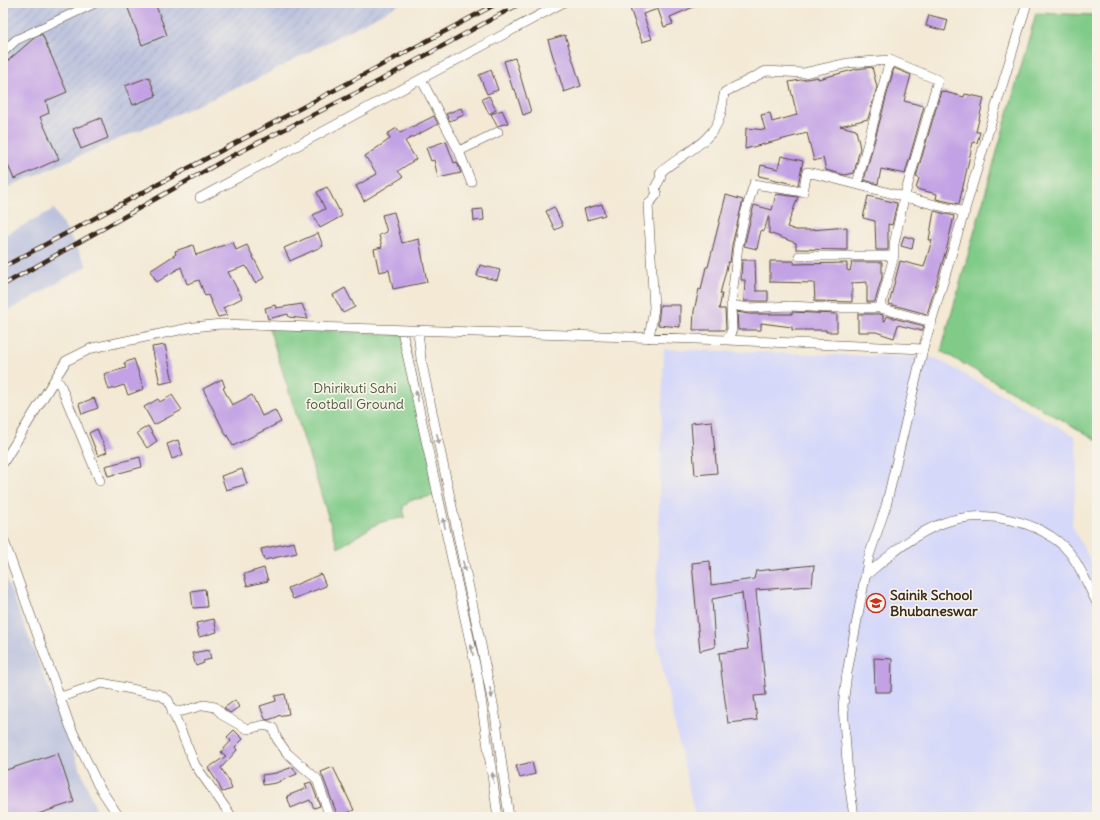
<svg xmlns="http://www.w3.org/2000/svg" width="1100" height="820" viewBox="0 0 1100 820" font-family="Delius,sans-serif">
<defs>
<pattern id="industrial-furrows" width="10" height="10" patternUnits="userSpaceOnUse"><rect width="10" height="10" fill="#bdc3de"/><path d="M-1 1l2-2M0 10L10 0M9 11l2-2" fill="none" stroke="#a3a8be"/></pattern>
</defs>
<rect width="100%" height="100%" fill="#f7f3e8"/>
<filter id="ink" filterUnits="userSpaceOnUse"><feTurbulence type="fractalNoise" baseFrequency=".025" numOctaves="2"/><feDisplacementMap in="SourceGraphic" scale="8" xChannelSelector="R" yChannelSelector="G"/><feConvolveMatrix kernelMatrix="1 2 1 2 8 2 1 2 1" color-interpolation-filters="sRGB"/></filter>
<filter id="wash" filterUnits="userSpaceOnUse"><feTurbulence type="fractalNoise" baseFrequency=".012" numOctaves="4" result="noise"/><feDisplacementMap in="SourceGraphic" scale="16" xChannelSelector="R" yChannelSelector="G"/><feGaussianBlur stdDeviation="0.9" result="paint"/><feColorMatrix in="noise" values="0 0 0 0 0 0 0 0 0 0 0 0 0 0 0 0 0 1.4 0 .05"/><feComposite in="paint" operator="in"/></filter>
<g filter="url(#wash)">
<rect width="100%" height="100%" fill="#f3e9d5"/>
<path fill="#d5d8f9" d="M664 349 935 358 1075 436 1078 467 1072 525 1097 574V817H695L655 633Z"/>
<path fill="url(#industrial-furrows)" d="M3 3H402L253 81 3 189Z"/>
<path fill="#bdc3de" d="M54 209 87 266 3 314V236Z
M3 571 97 812 101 817H3Z"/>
<path fill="#80cb88" stroke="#5e7a53" d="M1036 13 1097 15V440L941 351Z
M269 328 407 335 439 495 411 500 403 507 405 517 378 523 338 548Z"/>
<g id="blocks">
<path fill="#c2a1e5" d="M126 3H155L167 35 142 45Z
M628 3H703L670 17 673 24 664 27 658 9 643 14 652 39 642 42Z
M929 15 948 20 945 31 926 26Z
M42 34 67 92 46 101 49 113 40 117 59 159 14 179 3 154V65L34 38Z
M565 35 581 86 564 92 548 40Z
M515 58 531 112 523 115 515 89 513 90 504 61Z
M872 67 877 87 868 119 840 126 856 130 860 148 854 173 845 175 826 170 823 158 814 161 807 133 745 149 746 128 765 130 761 115 770 113 772 122 797 115 789 82 818 77V79L857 69Z
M894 68 911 75 904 101 924 106 905 174 881 169 878 184 864 180Z
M491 70 498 90 487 94 479 75Z
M149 77 156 96 133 105 125 86Z
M941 91 964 97 965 94 984 98 976 132H980L977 143 973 142 959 204 936 199 937 194 916 189 919 178 916 177Z
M489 96 496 110 489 114 482 99Z
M461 108 464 115 450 121 446 114Z
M502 110 508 123 497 126 491 114Z
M434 116 438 124 405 141 416 159 398 171 403 177 364 201 356 186 377 174 365 156 390 139 387 134 397 128 400 133Z
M101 118 108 138 81 149 73 129Z
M446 141 454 163 457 162 461 173 438 178 434 160 431 161 426 148Z
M781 156 803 161 798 185 759 176 761 165 778 169Z
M327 187 342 216 320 228 313 215 325 209 317 192Z
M776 194 798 197 787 227 796 230H811L847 227V250L796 249V243L769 233V215L764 231 761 230 757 249 744 246 754 205 772 210Z
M726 195 743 200 732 245 730 262H728L720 294H722L719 309H725L726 329 725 330H693L694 311 699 289 701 290 706 267H708Z
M868 196 897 203 892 225 888 224V250H876L875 221 863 218Z
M602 204 605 215 587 220 584 209Z
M554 207 563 226 555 230 546 211Z
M483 209 484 220 474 221 473 210Z
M934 211 954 216 947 247 927 314 889 304 900 261 924 267 932 240H929Z
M394 212 402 243 419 239 427 282 393 289 389 270 379 272 374 249 382 247 379 235 387 232 382 215Z
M318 233 323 246 290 261 284 248Z
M904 236 914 239 912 249 901 246Z
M233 242 236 250 247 245 264 278 255 283 246 266 228 272 242 298 223 308 227 315 218 317 208 295 205 296 199 280 187 284 181 267 157 282 150 271 176 254 175 251 193 245 196 255Z
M742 260H755L756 291H768V301H744L745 280H741Z
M770 261H794V264L847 263V270L850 271 852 262H882V277L875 302H867V282L852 283V302L815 301 814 283 770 282Z
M480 265 500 270 497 280 477 276Z
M345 288 355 307 343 313 333 295Z
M302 304 308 319 289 317 288 314 268 319 265 308 275 305 276 308Z
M660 305H680V327L658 325Z
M737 312 749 314H792V312L837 314V332H826V330H792V327L761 323V330H738Z
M858 314H879L883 315V320L885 321 886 316 924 326 922 331 898 325 894 338 876 332H858Z
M165 345 173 381 160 384 152 347Z
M134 359 144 389 128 395 124 385 109 390 104 374 126 368 124 363Z
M222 379 225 387 223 388 232 405 252 395 262 416 275 410 281 422 233 446 227 435H226L203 389Z
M172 395 182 410 154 425 144 407 158 399 160 402Z
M94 398 98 408 82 414 79 404Z
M712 421 717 473 695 475 691 423Z
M148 426 157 441 147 448 137 433Z
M97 429 107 452 98 456 89 433Z
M178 440 183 455 172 459 167 444Z
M140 457 142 467 108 476 105 466Z
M242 469 247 484 226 490 221 476Z
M294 542 297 553 264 560 261 549Z
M710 561 711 585 754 579 756 571 814 565 812 586 756 590 766 695 754 696 757 720 728 723 722 678 719 653 748 649 742 593 712 599 715 647 700 651 692 563Z
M264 568 268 581 247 586 244 574Z
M321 574 326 586 293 599 288 588Z
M205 589 207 607 193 608 191 591Z
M214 619 217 632 199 637 196 623Z
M209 650 211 659 203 661 204 663 196 666 192 653Z
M874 658 892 659 891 692H875Z
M285 694 289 714 277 716V717L268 720 265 719 260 706 276 701 275 696Z
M235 700 239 707 230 713 224 708Z
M234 730 243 739 235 747 237 750 221 768 228 779 232 789 222 792 218 783 208 768 226 756 221 752 231 741 227 737Z
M58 753 74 802 29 817H3V771Z
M532 762 535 774 520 778 516 766Z
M293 767 297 774 276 783 263 785 262 775 276 773Z
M333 767 354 810 338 817 321 772Z
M311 782 320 806 314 808 310 800 291 808 287 796 307 788 305 784Z"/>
</g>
</g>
<g filter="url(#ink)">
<use href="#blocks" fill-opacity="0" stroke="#574739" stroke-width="1"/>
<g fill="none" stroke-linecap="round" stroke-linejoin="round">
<defs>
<path id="minor" d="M3 52 16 40 95 3
M421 79 459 151 471 182
M459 151 498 132
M200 198 562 3
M799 256H894V244L904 198 938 80 890 60 857 184
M731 305 749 308 790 306 829 308H880L932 322
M880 308 894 256
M402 331 478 678 498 817
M418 331 421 359 481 645 495 714 509 817
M649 338 654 308 648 205 657 194 655 188 661 177 660 173C679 155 713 143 720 116 723 108 722 100 725 92L766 71 804 73 848 63 890 60
M727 340 732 330 731 305 738 246 745 214 754 184 803 192 807 172C860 184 912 200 965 212
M55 379 60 384 100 481
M3 463 66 361 92 348 194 327 221 324 727 340 923 349
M3 538 70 726 98 785 119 817
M865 576C889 556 913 534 943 523 983 508 1041 520 1069 552 1081 567 1088 586 1097 603
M61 697 102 683 160 695 168 700 195 765 232 817
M172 712 183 711 204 705 215 707 224 716 247 729 265 725 273 728 277 739 287 753 317 779 330 817
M854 817 848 775 843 706 847 673 869 556 886 506 923 349 1027 3"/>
</defs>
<use href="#minor" stroke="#574739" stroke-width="10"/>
<use href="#minor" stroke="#fff" stroke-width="9"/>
<defs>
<path id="rail" d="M3 267 498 3
M3 285 228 158 368 87 521 3"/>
</defs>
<use href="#rail" stroke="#3b2a1e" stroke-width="4.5"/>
<use href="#rail" stroke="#f7f3e8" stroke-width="3" stroke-dasharray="9" stroke-linecap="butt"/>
</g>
<defs><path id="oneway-solid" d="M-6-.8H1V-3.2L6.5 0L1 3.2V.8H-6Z"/></defs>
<g fill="#a79f9a">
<use href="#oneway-solid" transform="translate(417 396) rotate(-102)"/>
<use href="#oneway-solid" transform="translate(438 439) rotate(78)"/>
<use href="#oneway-solid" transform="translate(444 523) rotate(-102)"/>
<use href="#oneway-solid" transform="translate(464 566) rotate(78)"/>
<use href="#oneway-solid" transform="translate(472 650) rotate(-102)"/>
<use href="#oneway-solid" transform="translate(491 693) rotate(79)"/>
<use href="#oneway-solid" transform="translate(493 778) rotate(-98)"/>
</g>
</g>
<defs>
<symbol id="school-ring" viewBox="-11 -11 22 22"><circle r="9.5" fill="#f7f3e8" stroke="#c8321e" stroke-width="1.5"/><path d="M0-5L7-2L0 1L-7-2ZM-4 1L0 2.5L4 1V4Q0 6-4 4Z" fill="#c8321e"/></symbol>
</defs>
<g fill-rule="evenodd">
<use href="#school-ring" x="865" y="592" width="22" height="22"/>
</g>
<g text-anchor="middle" stroke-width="3.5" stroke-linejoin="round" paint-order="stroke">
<g font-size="14" fill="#505a3e" stroke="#f7f3e8">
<text x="355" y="393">Dhirikuti Sahi<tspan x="355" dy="16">football Ground</tspan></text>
</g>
<g font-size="14" font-weight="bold" fill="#3b2a1e" stroke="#f7f3e8" text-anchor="start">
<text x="890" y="600">Sainik School<tspan x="890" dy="16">Bhubaneswar</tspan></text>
</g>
</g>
<rect width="1100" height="820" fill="none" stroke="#f7f3e8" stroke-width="16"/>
</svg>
